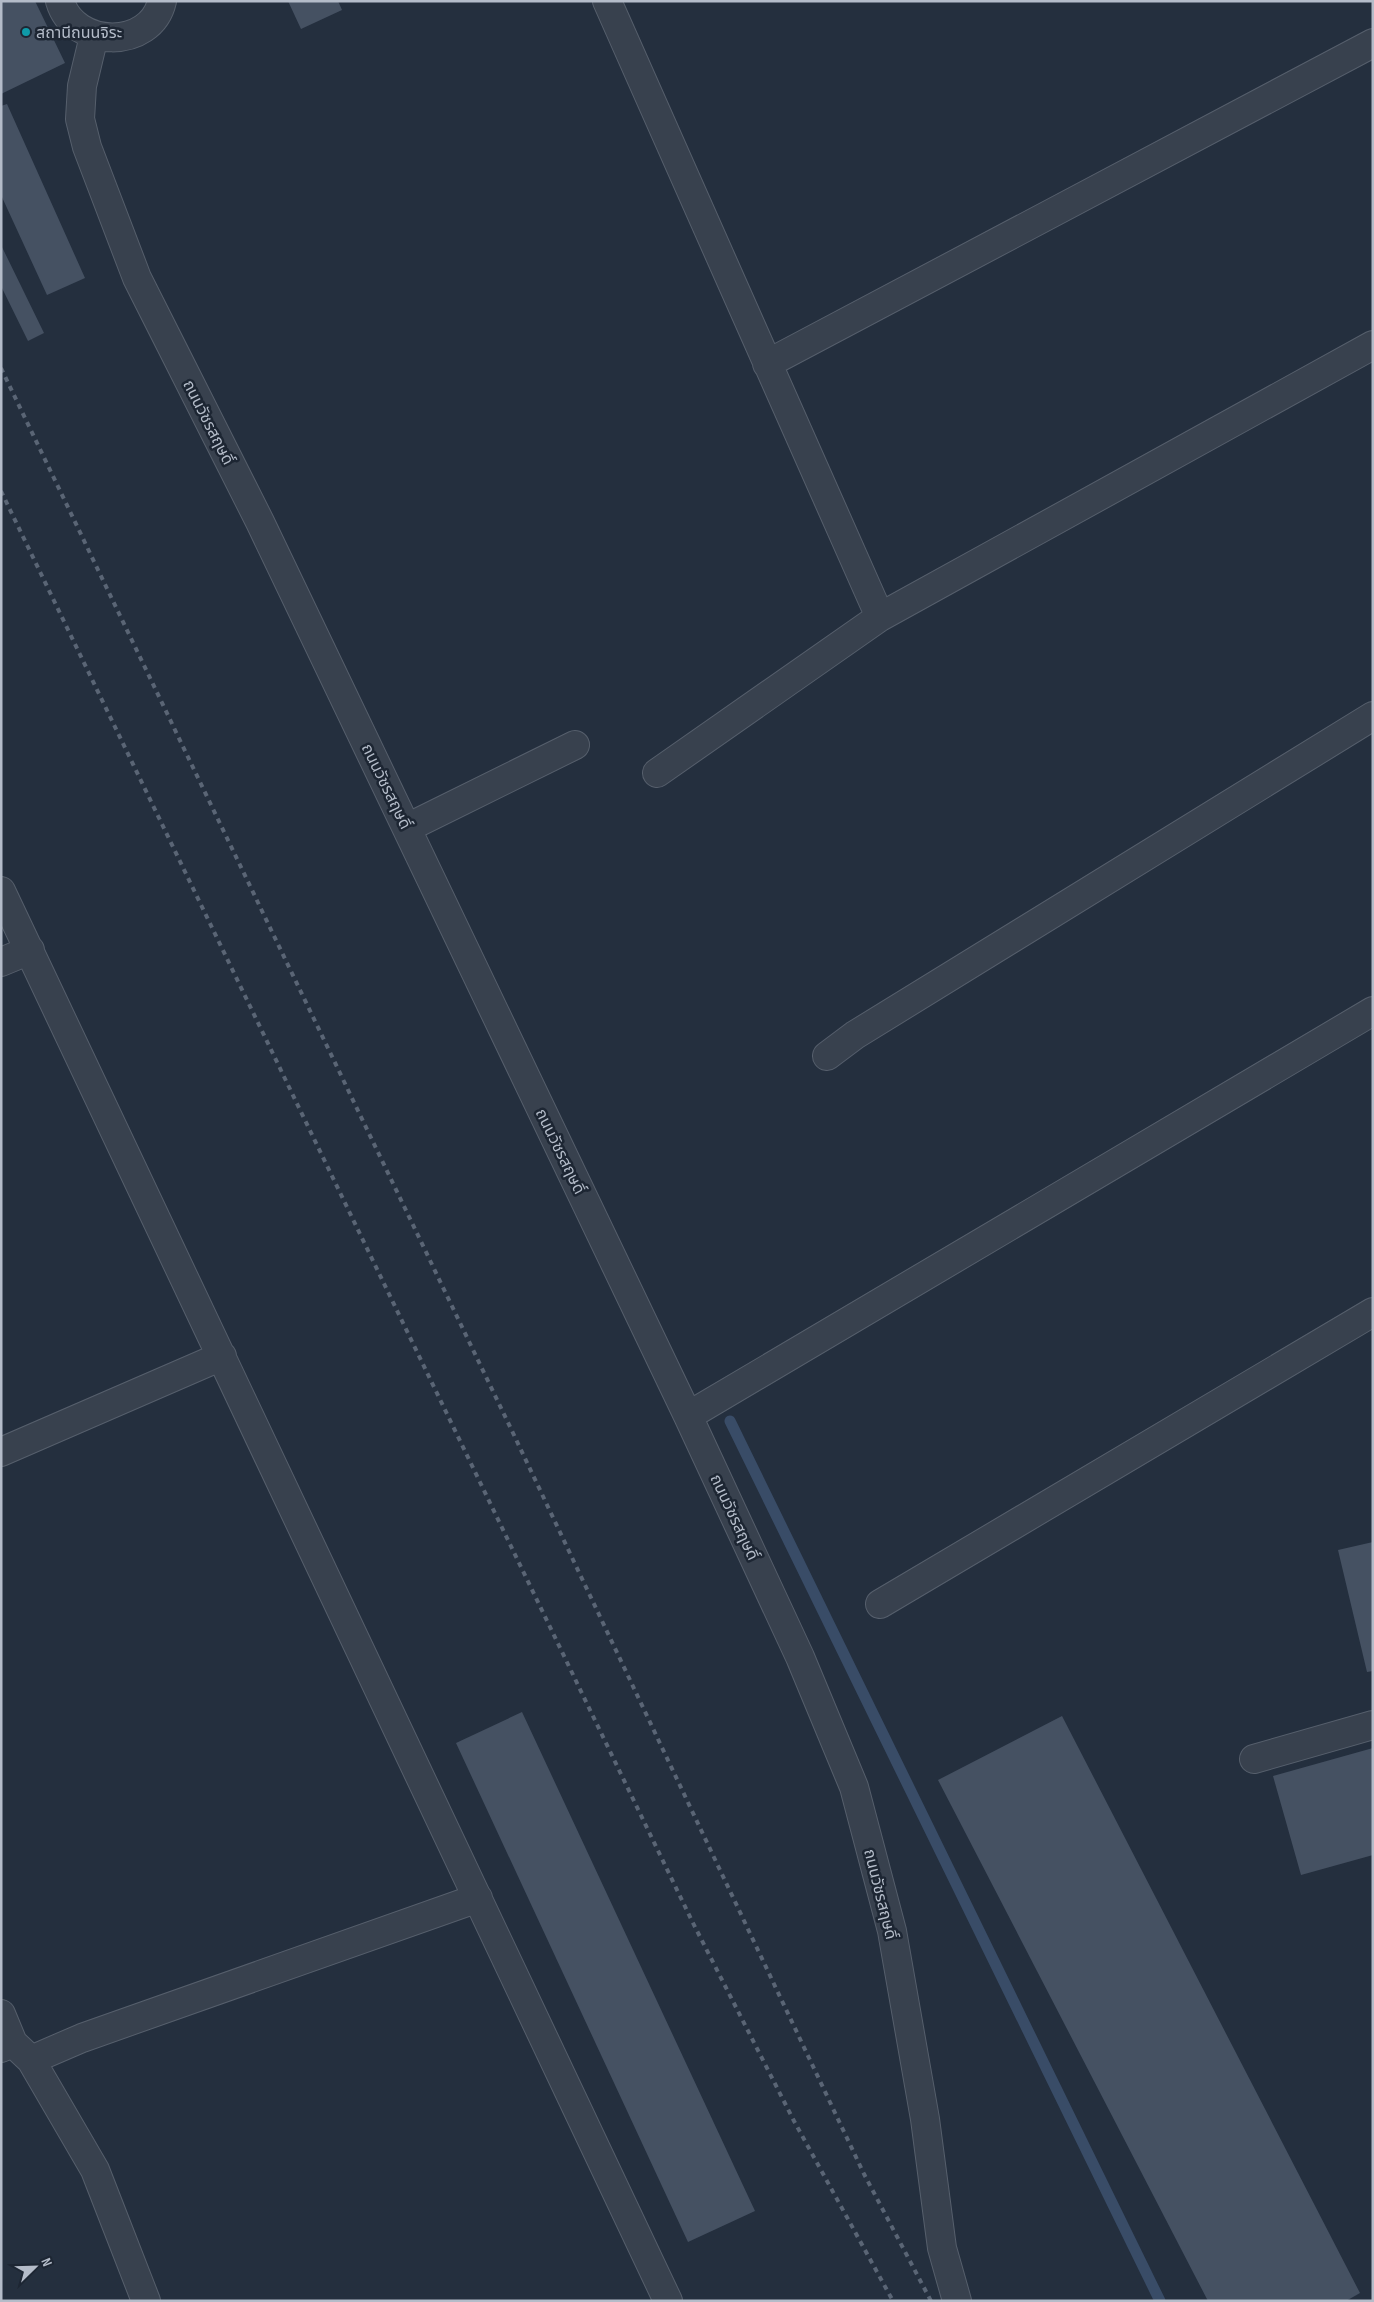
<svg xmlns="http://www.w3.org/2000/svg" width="1374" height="2302" viewBox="0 0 1374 2302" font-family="'Sofia Sans Condensed','Noto Sans Thai',sans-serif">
<rect width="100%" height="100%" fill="#242f3e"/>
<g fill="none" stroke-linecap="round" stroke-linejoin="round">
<path stroke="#394c67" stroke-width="11" d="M730 1421 1160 2301"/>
</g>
<path fill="#455162" d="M1 1H35L65 63 1 94Z
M288 1H338L342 10 301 29Z
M7 104 85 278 47 295 1 195V106Z
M1 245 44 333 28 341 1 286Z
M1373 1542V1671L1367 1672 1338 1550Z
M522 1712 755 2211 688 2242 456 1743Z
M1062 1716 1360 2293 1346 2301H1208L938 1780Z
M1373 1748V1855L1301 1875 1273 1776Z"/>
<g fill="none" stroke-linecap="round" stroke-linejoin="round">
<defs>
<path id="minor" d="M60 1C74 49 151 50 162 1
M607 1 880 617
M94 36 82 86 80 119 87 147 137 278 260 522 688 1416 800 1657 854 1787 892 1931 925 2119 942 2248 957 2301
M767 364 1373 43
M657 773 880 617 1373 345
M407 828 575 745
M1 891 668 2301
M1 962 30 950
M827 1056 855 1035 1373 716
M688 1416 1373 1011
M1 1452 222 1356
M880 1604 1373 1312
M1254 1759 1373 1725
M1 2014 13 2043
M1 2048 13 2043 31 2060 95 2170 146 2301
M31 2060 82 2038 478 1898"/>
</defs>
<use href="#minor" stroke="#565f6c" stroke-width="30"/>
<use href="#minor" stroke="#38414e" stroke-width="28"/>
<path stroke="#5a6575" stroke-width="4" stroke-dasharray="5 5" stroke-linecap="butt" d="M1 368 513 1433 864 2174 931 2301
M1 491 693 1923 794 2121 893 2301"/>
</g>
<circle fill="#0f9aa8" stroke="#1d2633" stroke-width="2" cx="26" cy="32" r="5"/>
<g text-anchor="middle" stroke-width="5" stroke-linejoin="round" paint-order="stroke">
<g font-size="16" fill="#b4bcc9" stroke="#1d2633" text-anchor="start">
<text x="36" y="38">สถานีถนนจิระ</text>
</g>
<g font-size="16" fill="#b4bcc9" stroke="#1d2633">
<text transform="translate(209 422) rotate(63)" y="6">ถนนวัชรสฤษดิ์</text>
<text transform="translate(387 786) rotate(64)" y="6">ถนนวัชรสฤษดิ์</text>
<text transform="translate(561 1151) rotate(64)" y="6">ถนนวัชรสฤษดิ์</text>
<text transform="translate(735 1517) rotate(65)" y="6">ถนนวัชรสฤษดิ์</text>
<text transform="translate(881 1894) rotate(76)" y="6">ถนนวัชรสฤษดิ์</text>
</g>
</g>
<rect width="1374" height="2302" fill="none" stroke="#b4bcc9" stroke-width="5"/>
<g transform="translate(35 2267) rotate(67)" stroke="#1d2633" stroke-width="4" paint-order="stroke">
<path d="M0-4L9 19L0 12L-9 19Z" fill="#b4bcc9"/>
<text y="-8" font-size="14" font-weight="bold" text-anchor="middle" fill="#b4bcc9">N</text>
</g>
</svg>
